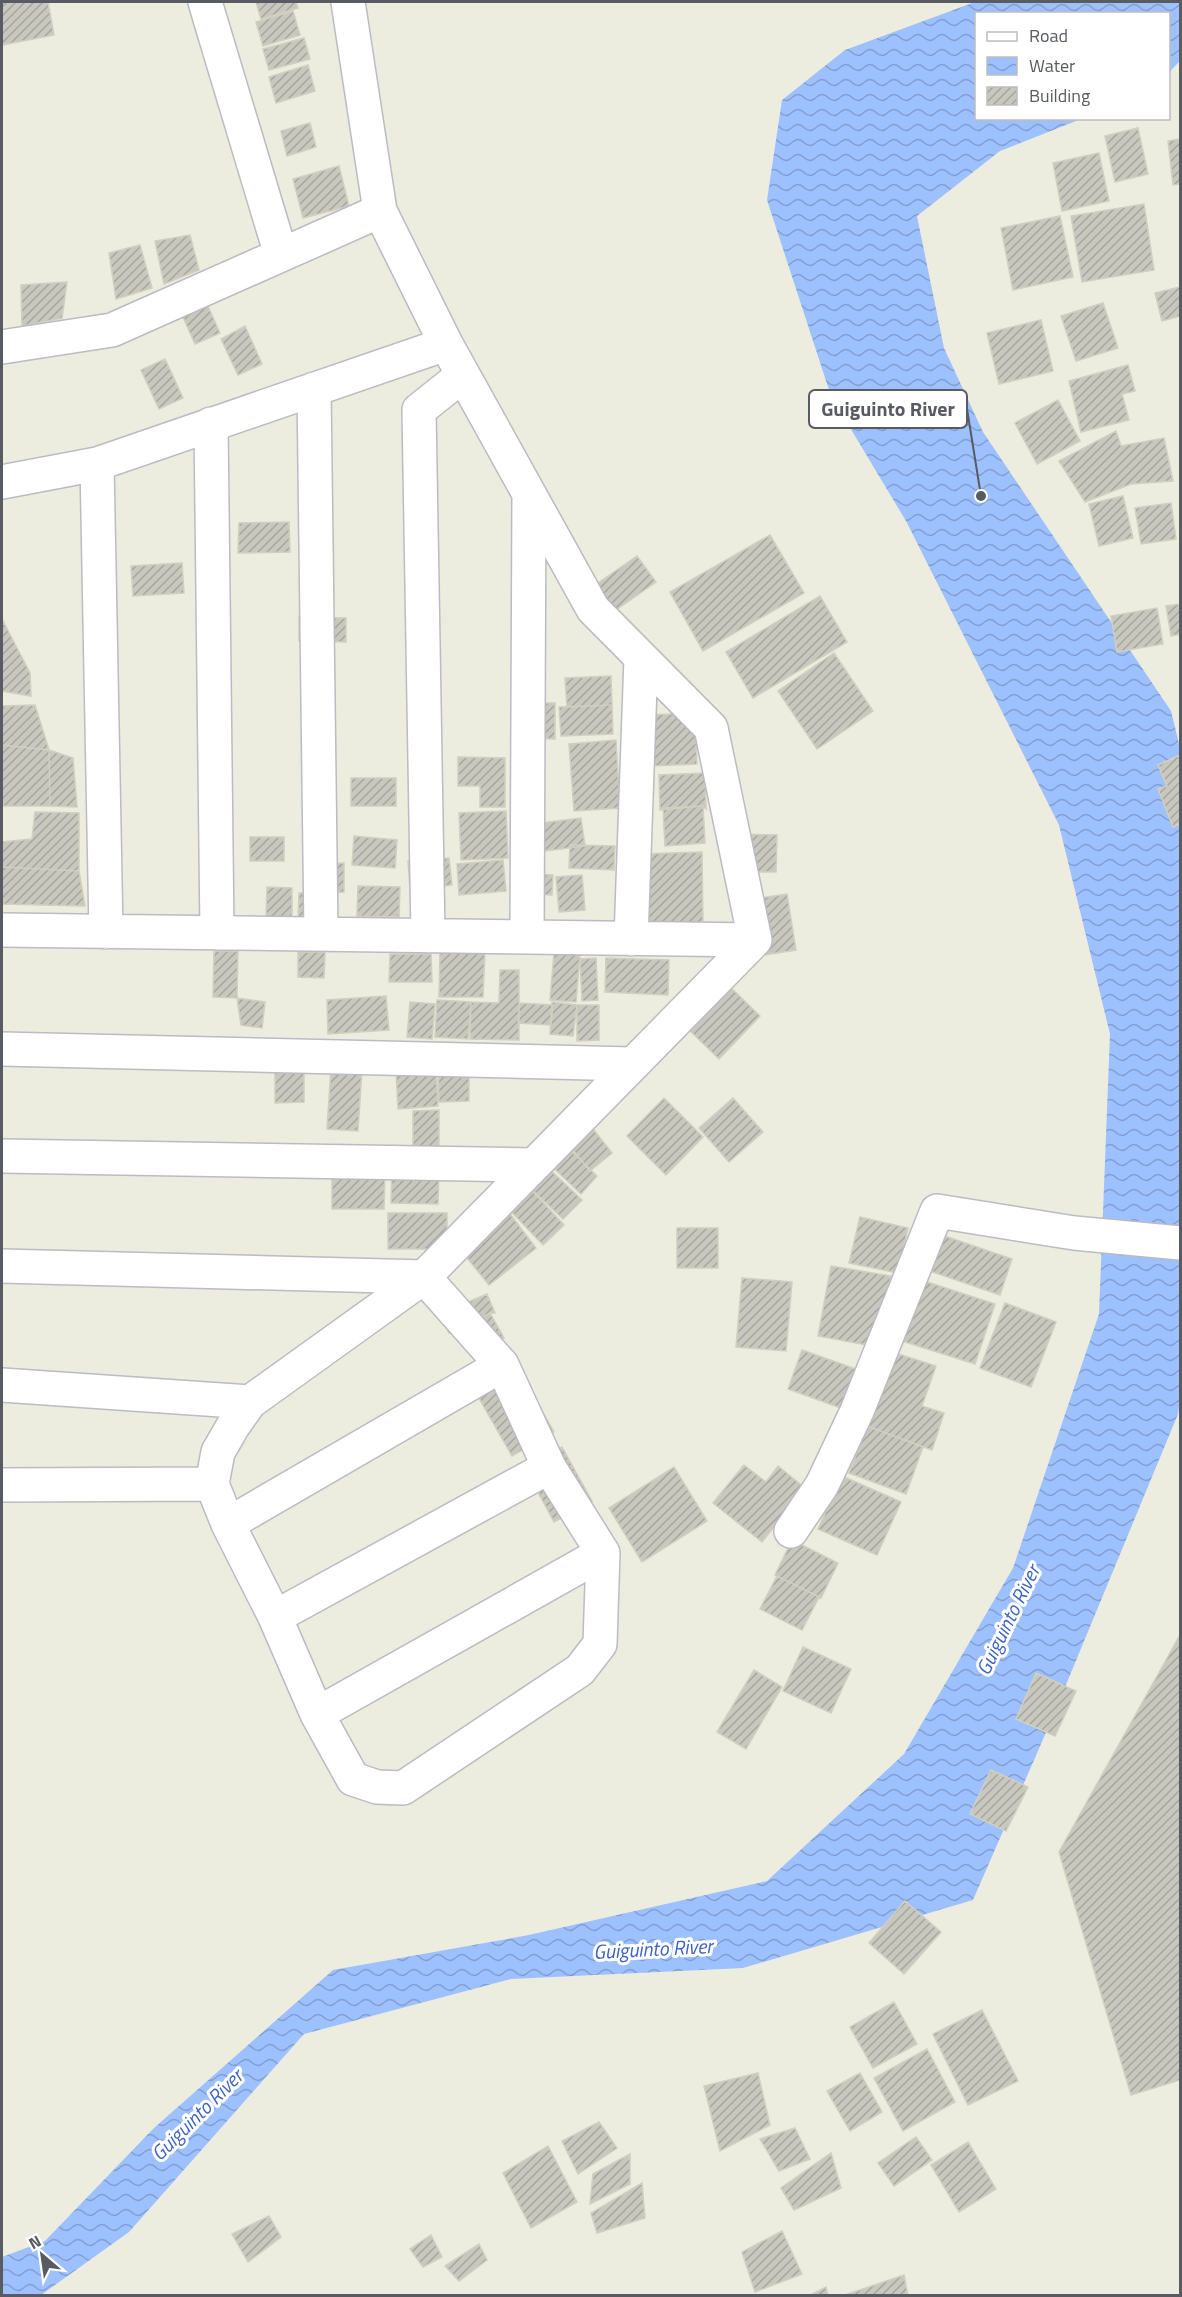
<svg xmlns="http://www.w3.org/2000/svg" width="1182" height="2297" viewBox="0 0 1182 2297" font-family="'Titillium Web',sans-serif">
<defs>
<pattern id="water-waves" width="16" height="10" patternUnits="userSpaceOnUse" patternTransform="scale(1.5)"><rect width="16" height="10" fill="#9dc0ff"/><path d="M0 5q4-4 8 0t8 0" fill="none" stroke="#839fd2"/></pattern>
<pattern id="building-hatch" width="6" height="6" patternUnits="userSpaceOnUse" patternTransform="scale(1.5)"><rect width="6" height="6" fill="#c9c8bf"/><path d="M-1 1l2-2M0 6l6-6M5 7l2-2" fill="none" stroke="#a6a59f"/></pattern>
</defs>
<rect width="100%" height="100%" fill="#ececdf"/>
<path fill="url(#water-waves)" d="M975 2H1180V61L1169 72 1168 14H976V118L1081 119 1000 151 917 216 944 348 983 432 1171 711 1180 748V1399L1178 1414 1051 1721 973 1900 743 1968 511 1979 304 2034 129 2232 41 2295 2 2296V2257L45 2241 154 2128 333 1970 529 1935 767 1881 904 1754 1013 1568 1099 1314 1110 1034 1059 825 906 521 831 396 767 200 782 100 845 50Z"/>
<path fill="url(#building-hatch)" stroke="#d1cfbe" stroke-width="1.5" d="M2 2H48L54 35 2 45Z
M256 2H296L298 8 261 19Z
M293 11 300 35 263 46 256 22Z
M304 38 310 59 269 70 263 49Z
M308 65 315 91 276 103 269 77Z
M310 123 316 147 287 156 281 131Z
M1138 128 1148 174 1115 182 1105 136Z
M1180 139V184L1173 185 1168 141Z
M1099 153 1109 201 1062 211 1053 163Z
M339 166 349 206 303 218 293 179Z
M1144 204 1154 270 1082 282 1071 216Z
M1060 216 1073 277 1013 290 1001 228Z
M190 235 199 270 164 284 155 241Z
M140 245 152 288 116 299 109 253Z
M67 282 62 318 22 326 21 285Z
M1180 287V316L1162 321 1155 293Z
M203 295 220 333 195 344 178 306Z
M1103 303 1118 348 1076 361 1061 316Z
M1041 320 1053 371 999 384 987 333Z
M245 326 262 364 238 375 221 339Z
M165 359 183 398 159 409 141 370Z
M1128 365 1135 391 1122 394 1129 420 1081 432 1069 381Z
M1058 400 1080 441 1037 464 1015 423Z
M1116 431 1121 446 1164 438 1173 481 1131 484 1085 502 1059 461Z
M1123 496 1133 538 1099 546 1089 504Z
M1171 503 1176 539 1141 544 1135 508Z
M289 522 290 552 238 553 239 523Z
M770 535 804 593 703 651 670 592Z
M637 556 656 582 610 614 591 588Z
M182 563 184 593 133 596 131 566Z
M820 596 847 642 753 698 726 652Z
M1180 604V634L1171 636 1166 606Z
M1157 608 1163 644 1117 652 1111 616Z
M299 617 346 618V642L299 641Z
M2 619 30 673 31 696 2 691Z
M834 653 873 711 817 749 778 691Z
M611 676 612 705 567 707 565 678Z
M518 703H555V739L517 738Z
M35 705 49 750 2 745V706Z
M612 705 613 734 561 736 559 707Z
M695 713 697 764 650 766 649 715Z
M616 740 620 808 574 811 569 744Z
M2 745 49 750 50 806H2Z
M49 750 73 758 77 807 50 806Z
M1180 755V824L1173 827 1158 789 1167 786 1158 765Z
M458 757 505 758V807H480V786H458Z
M705 773 706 809 703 806 660 810 659 775Z
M351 778H396V806H351Z
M703 806 705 843 665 846 663 808Z
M506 811 508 858 461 860 459 813Z
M35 812 79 813V871L2 867V842L32 839Z
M581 818 585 846 545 851 542 823Z
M727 834 777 835 776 872H726Z
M354 836 397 840 395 868 352 865Z
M250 837H284V861H250Z
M570 845 615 846 614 870 569 868Z
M702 852 703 925 639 927 638 854Z
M449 858 452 885 410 889 408 861Z
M503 860 506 891 459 895 457 864Z
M344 863V892L329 893 308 864Z
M2 867 79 871 85 906 2 904Z
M533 874 553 875 552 895 532 894Z
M582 875 585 910 559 912 556 877Z
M358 886 400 887 399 917 357 916Z
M267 887 292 888V919L266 918Z
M299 893H329V921L298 920Z
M787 894 796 950 744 958 734 902Z
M440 949 485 950 483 997H439Z
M214 951H238L237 998 213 997Z
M298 952H325L324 978 298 977Z
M554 953 580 955 576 1002 550 1000Z
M390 954H431L432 982H389Z
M596 958 598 1000 582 1001 580 959Z
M606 958 669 960 668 995 605 992Z
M500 970H519V1040L470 1039 471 1002 499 1003Z
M724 981 760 1016 719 1059 683 1024Z
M386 996 389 1030 328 1034 327 1000Z
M237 998 265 1002 262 1028 241 1025Z
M437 1000 471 1002 468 1039 435 1037Z
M410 1002 435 1004 432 1039 407 1037Z
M552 1002 577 1005 573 1036 550 1034Z
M519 1003 553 1005 551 1025 518 1023Z
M577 1005H599V1040L577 1041Z
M438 1067H469V1101L439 1102Z
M331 1068 362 1070 358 1131 327 1129Z
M436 1069 438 1106 398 1109 396 1072Z
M275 1073H304V1102L275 1103Z
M664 1098 703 1137 666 1175 627 1136Z
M733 1098 763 1132 729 1162 699 1128Z
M439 1110V1150L413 1151V1111Z
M586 1120 612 1153 590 1171 564 1139Z
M561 1141 597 1176 581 1194 544 1159Z
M543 1163 582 1200 563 1219 525 1183Z
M332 1169H385L384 1209H332Z
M392 1170 439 1171 438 1204 391 1203Z
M525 1183 564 1225 543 1245 503 1203Z
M507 1210 536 1248 489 1285 459 1248Z
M388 1213H447V1249H388Z
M860 1217 908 1228 898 1273 849 1263Z
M677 1228H718V1268H677Z
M939 1234 1012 1259 1000 1295 927 1270Z
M831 1266 891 1276 877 1347 818 1336Z
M742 1278 792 1282 786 1351 736 1347Z
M921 1280 995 1304 975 1364 902 1341Z
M487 1294 495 1313H490L449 1333 440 1314Z
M1005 1303 1056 1322 1031 1387 980 1368Z
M490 1313 504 1338 473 1355 459 1330Z
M802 1350 867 1373 852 1412 788 1389Z
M889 1351 936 1366 922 1406 944 1413 932 1450 867 1426Z
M510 1355 554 1432 512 1456 468 1379Z
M867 1426 923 1447 906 1494 849 1473Z
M562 1447 592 1501 554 1522 525 1468Z
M744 1465 766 1482 778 1466 805 1488 762 1542 713 1503Z
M674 1467 707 1521 642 1562 609 1508Z
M842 1476 901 1502 877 1555 818 1529Z
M792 1540 838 1563 821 1598 775 1575Z
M777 1576 819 1597 802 1630 760 1609Z
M1180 1635V2080L1131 2095 1059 1852Z
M803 1647 851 1669 831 1713 783 1691Z
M754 1670 782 1687 746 1749 717 1732Z
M1036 1673 1076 1691 1055 1736 1016 1719Z
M991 1770 1028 1787 1006 1831 970 1814Z
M905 1901 941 1932 904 1974 869 1943Z
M894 2002 917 2044 873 2068 850 2027Z
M982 2010 1018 2081 968 2105 933 2034Z
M927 2049 955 2102 903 2131 874 2078Z
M758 2073 770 2125 720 2151 704 2086Z
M860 2073 882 2112 850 2131 827 2091Z
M599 2122 617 2148 578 2174 562 2141Z
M795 2128 810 2159 779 2171 760 2139Z
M916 2137 932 2160 894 2186 878 2163Z
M968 2142 996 2189 959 2212 931 2165Z
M548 2146 577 2202 531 2228 503 2173Z
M831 2153 841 2188 794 2210 781 2188Z
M630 2154V2184L590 2204 593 2174Z
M642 2183 645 2218 597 2233 591 2213Z
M269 2216 281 2237 248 2262 232 2234Z
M782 2231 802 2274 755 2292 742 2252Z
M431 2235 442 2257 423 2267 410 2249Z
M479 2244 487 2260 459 2281 445 2266Z
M904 2275 908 2296H842Z
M826 2287 828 2296H809Z"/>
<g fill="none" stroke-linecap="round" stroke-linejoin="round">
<defs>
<path id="minor" d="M205 2 281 255
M446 344 593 609 711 728 755 940
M2 347 112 330 380 211 348 2
M314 389 321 934
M211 424 217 933
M97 464 106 932
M2 482 97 464 446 344 380 211
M2 930 755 940 424 1277 250 1402 233 1426 218 1452 212 1484
M428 936 419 410 463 375
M527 937 529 495
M631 939 641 658
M2 1049 632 1064
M2 1156 532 1165
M2 1266 424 1277 502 1365 549 1467 603 1553 600 1644 580 1670 403 1788 377 1787 353 1779 317 1714 275 1617 228 1524 212 1484 2 1485
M2 1385 250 1402
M228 1524 502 1365
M791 1531 822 1485 857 1411 937 1211 1074 1233 1180 1243
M275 1617 549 1467
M317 1714 603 1553"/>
</defs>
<use href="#minor" stroke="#babcc2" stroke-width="36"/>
<use href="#minor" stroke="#fff" stroke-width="33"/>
</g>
<g text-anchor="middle" stroke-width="6" stroke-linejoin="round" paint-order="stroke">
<g font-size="20" font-style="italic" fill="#3c62c6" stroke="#fff">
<text transform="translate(1008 1620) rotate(-64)" y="7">Guiguinto River</text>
<text transform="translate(653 1949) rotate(-3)" y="7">Guiguinto River</text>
<text transform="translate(197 2115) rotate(-45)" y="7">Guiguinto River</text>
</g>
</g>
<path fill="none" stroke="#585b61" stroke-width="2" d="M981 496L967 409"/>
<circle fill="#585b61" stroke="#fff" stroke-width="2" cx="981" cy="496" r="6"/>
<rect fill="#fff" stroke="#585b61" stroke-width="2" x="809" y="390" width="158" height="38" rx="6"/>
<g font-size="20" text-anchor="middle" font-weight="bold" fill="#585b61">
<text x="888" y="416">Guiguinto River</text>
</g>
<rect width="1182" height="2297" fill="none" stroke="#585b61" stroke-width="6"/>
<rect x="975" y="12" width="195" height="108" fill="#ffffff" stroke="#bcbdc0" stroke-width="1.5"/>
<rect x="987" y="32" width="30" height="9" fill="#ffffff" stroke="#bcbdc0" stroke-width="1.5"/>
<text x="1029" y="42" font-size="18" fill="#585b61">Road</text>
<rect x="987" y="57" width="30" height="18" fill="url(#water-waves)" stroke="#bcbdc0" stroke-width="1.5"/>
<text x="1029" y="72" font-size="18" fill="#585b61">Water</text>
<rect x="987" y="87" width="30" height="18" fill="url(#building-hatch)" stroke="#bcbdc0" stroke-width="1.5"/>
<text x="1029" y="102" font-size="18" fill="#585b61">Building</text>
<g transform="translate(42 2255) rotate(331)" stroke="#ffffff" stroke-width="4.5" paint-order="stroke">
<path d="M0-4.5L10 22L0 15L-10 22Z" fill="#585b61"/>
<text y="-9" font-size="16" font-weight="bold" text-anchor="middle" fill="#585b61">N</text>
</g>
</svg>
